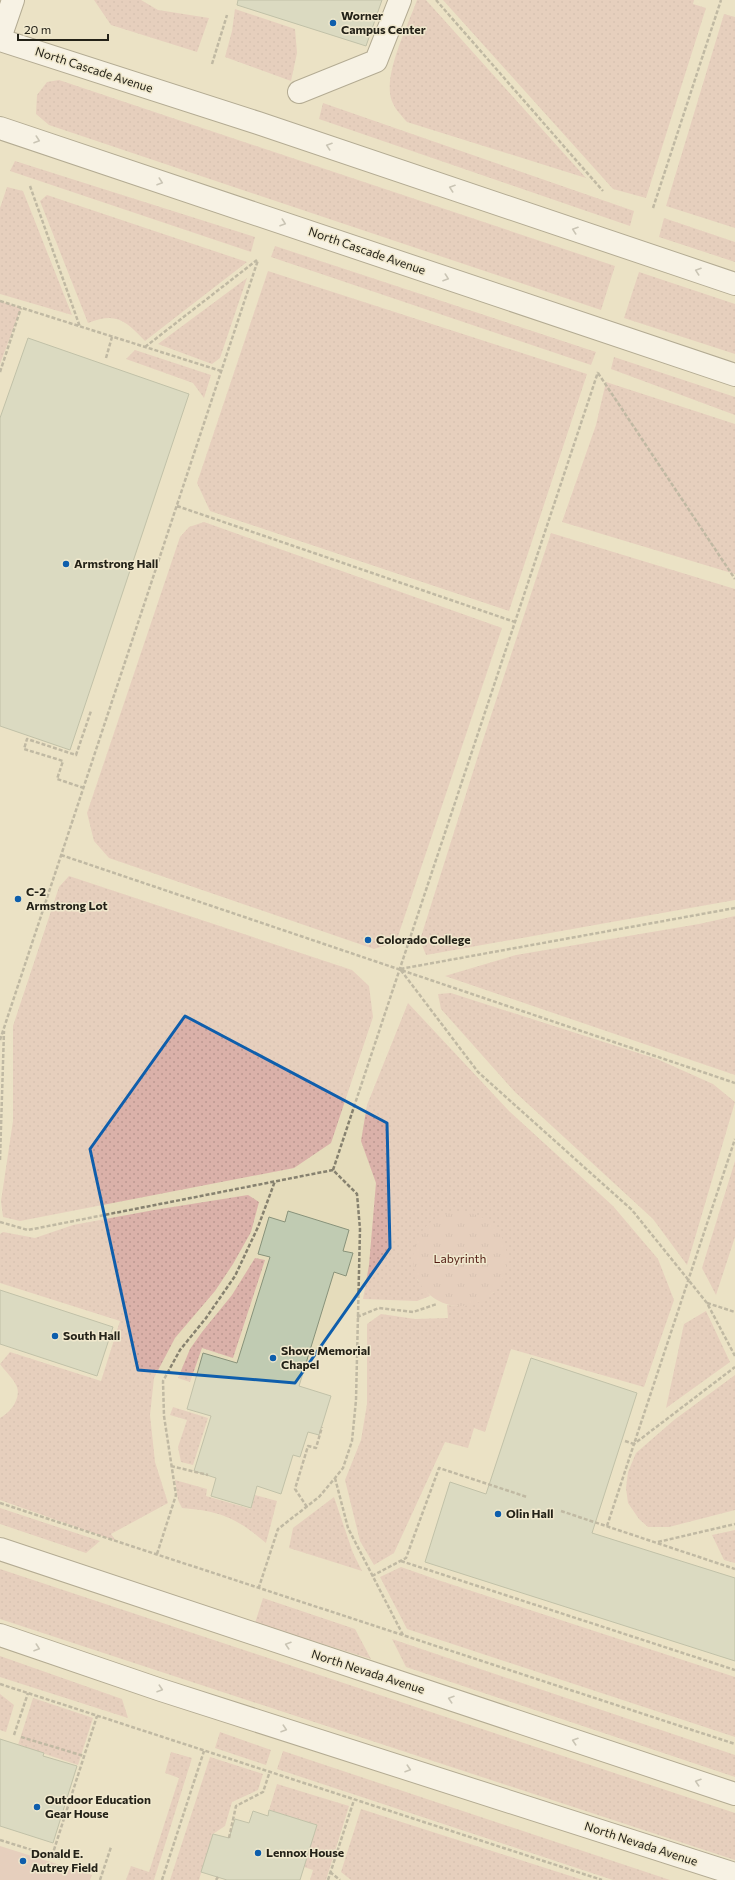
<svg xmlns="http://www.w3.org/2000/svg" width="735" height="1880" viewBox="0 0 735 1880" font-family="Commissioner,sans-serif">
<defs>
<pattern id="grass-dots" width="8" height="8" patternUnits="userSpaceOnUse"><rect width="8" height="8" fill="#dab1a9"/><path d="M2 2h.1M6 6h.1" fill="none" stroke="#bb9891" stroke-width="1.8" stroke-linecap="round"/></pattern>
<pattern id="park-tufts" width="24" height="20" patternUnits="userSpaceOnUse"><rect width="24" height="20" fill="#dab1a9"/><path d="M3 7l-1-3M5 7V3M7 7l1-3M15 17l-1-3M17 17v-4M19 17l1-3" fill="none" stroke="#bb9891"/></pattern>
</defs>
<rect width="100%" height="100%" fill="#f0e8cd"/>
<path fill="#e5dcbb" d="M0 0H735V1880H0Z"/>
<path fill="url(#grass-dots)" d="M94 0H141L158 10 209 18 197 52 111 25Z
M417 0H426L586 178 407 122C399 113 391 105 390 93 387 67 408 25 417 0Z
M443 0H694L693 4 706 8 646 198 613 189Z
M235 9 295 29 297 53 291 81 225 57 232 31Z
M724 14 735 17V228L666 206Z
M59 80 615 266 601 310 49 125 36 114 37 95 47 82Z
M323 103 634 211 630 226 319 119Z
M15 161 255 237 251 252 10 171Z
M7 187 23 191 72 315 0 294V208Z
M47 195 247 262 145 341C125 320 116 312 88 323L40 201Z
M664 218 735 242V262L659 237Z
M275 246 596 352 591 365 271 257Z
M268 271 587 374 509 611 210 511 197 483Z
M639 272 735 304V354L624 318Z
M247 278 220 358 212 364 158 344Z
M0 301 21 308 0 364Z
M135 350 211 375 204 398 193 383 126 359Z
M614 357 735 397V415L611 369Z
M606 382 735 424V574L562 522 596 425Z
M204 522 502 628 398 936 387 945 374 949 109 858 94 841 87 813 180 537 189 527Z
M551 533 735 589V900L426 955 420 940 483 740Z
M69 876 352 970 369 986 373 1017 331 1143 294 1168 20 1221 3 1217 1 1201 13 1121V1026L59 887Z
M735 916V1075L445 976 516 955 699 924Z
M451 993 657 1059 713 1084 735 1102 687 1265 653 1219 515 1092 441 1009 438 994Z
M408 1003 509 1111 613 1206 658 1259 674 1300 644 1387 511 1349 485 1432 474 1428 468 1448 445 1442 394 1553 374 1565 360 1541 345 1480 361 1440 367 1404V1324L381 1314 415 1319 448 1318 447 1305C468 1307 477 1304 494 1292L417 1279 430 1296 417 1301 363 1299 369 1265 376 1183 361 1141 367 1105Z
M735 1161V1237L716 1295 702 1268Z
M248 1195 259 1202 251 1232 233 1264 215 1291 175 1338 154 1378 150 1415 155 1462 168 1503 111 1534 116 1541 0 1500V1418C10 1413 21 1399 17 1387 14 1379 5 1371 0 1364L10 1352 101 1381 120 1321 0 1283V1234L3 1232 35 1238 73 1225 154 1210Z
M255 1258 265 1260 233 1358 202 1348 190 1382 178 1378 190 1349 202 1332 232 1295Z
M706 1311 730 1362 666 1408 684 1324Z
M735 1375V1510L669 1527H648L639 1519 628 1503 626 1488 628 1472 636 1453 674 1420Z
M173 1407 208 1418 193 1465 181 1462 178 1447 187 1420 170 1415Z
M175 1480 207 1489 206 1496 251 1509 255 1495 277 1501 266 1543C237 1518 220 1511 182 1508L178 1500Z
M334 1497 353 1553 362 1571 289 1548 293 1528Z
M0 1508 100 1541 86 1553 0 1524Z
M735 1530V1563L724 1560 712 1535Z
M401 1567 438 1580 735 1677V1737L407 1629 380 1577Z
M0 1569 735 1813V1860L0 1619Z
M263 1598 355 1629 371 1659 255 1623Z
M392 1639 735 1755V1777L406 1667Z
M0 1656 122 1699 128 1718 0 1677Z
M0 1694 14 1705 6 1732 0 1730Z
M33 1698 93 1718 78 1765 18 1745Z
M220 1732 271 1750 266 1765 215 1748Z
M283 1751 670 1880H613L277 1769Z
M171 1752 192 1758 154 1880H126L131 1866 149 1872 179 1778 165 1773Z
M210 1757 263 1774 258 1790 232 1802 225 1826 213 1834 199 1880H170Z
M277 1784 349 1806 326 1880H310L313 1870 304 1867 317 1825 269 1810Z
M361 1809 583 1880H351L341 1872Z"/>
<path fill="url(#park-tufts)" d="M413 1259a47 47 0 1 1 94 0a47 47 0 1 1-94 0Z"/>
<path fill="#dab1a9" d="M0 1846 92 1875 90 1880H0Z"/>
<path fill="#c0cbb2" stroke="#88927a" d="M238 0H382L366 46 237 5Z
M28 338 189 394 70 750 0 726V418Z
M288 1211 349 1230 343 1251 353 1253 346 1276 334 1272 299 1386 331 1396 319 1435 308 1432 300 1457 293 1455 281 1494 257 1486 251 1508 211 1496 216 1478 194 1471 211 1416 187 1409 203 1353 237 1363 270 1257 258 1254 269 1217 285 1222Z
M0 1290 113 1327 97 1376 0 1344Z
M531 1358 637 1393 592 1533 735 1578V1661L425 1562 450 1482 486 1494Z
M0 1739 44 1753 43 1756 77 1766 53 1843 0 1826Z
M269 1810 317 1825 300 1880H227L201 1872 213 1834 229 1838 235 1819 249 1823 253 1811 268 1816Z"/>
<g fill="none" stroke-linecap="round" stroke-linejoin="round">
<defs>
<path id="minor" d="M0 38 13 0
M299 92 376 61 400 0"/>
<path id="major" d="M0 40 258 123 735 284
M0 128 735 375
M0 1549 735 1794
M0 1635 161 1690 735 1874"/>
</defs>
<use href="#minor" stroke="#6a634c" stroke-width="24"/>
<use href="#major" stroke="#6a634c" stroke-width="24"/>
<path stroke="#86816f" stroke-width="2.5" stroke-dasharray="4 2" stroke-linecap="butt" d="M436 0 603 191
M212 64 227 15
M30 186 80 327
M653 208 721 0
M0 301 221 371
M145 347 257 260
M106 358 112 337
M0 372 21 308
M598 373 735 579
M177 506 515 622
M84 788 57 779 63 761 24 749 27 739 76 755 91 711
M61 855 735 1083
M735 908 400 969 478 1072 632 1210 707 1303 735 1356
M0 1040 258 260
M0 1160 4 1031
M333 1170 598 372
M0 1222 28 1230 333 1170 357 1194 360 1229 356 1400 352 1441 343 1468 335 1478 319 1497 278 1529 259 1587
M707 1303 735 1312
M357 1317 379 1308 413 1312 437 1304
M625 1441 634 1444 735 1139
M171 1466 208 1475
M335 1478 348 1528 403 1635
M0 1503 735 1744
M307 1507 295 1489 308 1446 316 1448 322 1427
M561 1511 735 1569
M607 1526 634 1444 735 1367
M658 1542 735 1524
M157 1554 176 1495 164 1416 163 1381 180 1350 206 1318 235 1276 258 1227 275 1181
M401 1561 735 1670
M372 1576 406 1558 439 1468 527 1497
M0 1684 602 1880
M14 1735 28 1693
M21 1737 84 1756
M229 1838 236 1806 263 1792 270 1771
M0 1840 61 1859
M52 1856 97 1716
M330 1872 340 1880
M100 1880 111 1847
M162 1880 204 1751
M216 1880 218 1877
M328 1880 354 1800"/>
<use href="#minor" stroke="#fff" stroke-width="22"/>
<use href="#major" stroke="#fff" stroke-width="22"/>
</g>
<defs><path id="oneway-chevron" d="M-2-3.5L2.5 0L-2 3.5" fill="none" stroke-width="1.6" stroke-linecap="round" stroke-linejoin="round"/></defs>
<g stroke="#9c9c97">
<use href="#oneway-chevron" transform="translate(37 140) rotate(19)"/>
<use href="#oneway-chevron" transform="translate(329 146) rotate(-161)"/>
<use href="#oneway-chevron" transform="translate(160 182) rotate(19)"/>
<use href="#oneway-chevron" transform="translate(452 188) rotate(-161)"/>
<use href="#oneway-chevron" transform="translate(283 223) rotate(19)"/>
<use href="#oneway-chevron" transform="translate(575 230) rotate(-161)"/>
<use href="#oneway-chevron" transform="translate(698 271) rotate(-161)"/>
<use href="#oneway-chevron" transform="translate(446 278) rotate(19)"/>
<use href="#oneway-chevron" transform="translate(288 1645) rotate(-162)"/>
<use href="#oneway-chevron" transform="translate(37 1648) rotate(19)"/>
<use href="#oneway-chevron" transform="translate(160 1689) rotate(18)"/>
<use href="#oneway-chevron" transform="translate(451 1699) rotate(-162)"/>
<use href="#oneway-chevron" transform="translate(284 1729) rotate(18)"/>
<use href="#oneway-chevron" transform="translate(575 1741) rotate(-162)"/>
<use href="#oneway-chevron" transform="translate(408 1769) rotate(18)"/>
<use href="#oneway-chevron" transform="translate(698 1782) rotate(-162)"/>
</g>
<path d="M0 0H735V1880H0ZM185 1016 387 1123 390 1248 295 1383 138 1370 90 1149Z" fill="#f0e8cd" fill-opacity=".55" fill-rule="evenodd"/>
<path fill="none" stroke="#0e5eac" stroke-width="3" stroke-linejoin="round" d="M185 1016 387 1123 390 1248 295 1383 138 1370 90 1149Z"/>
<g fill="#0e5eac" stroke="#f0e8cd" stroke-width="1.5">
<circle cx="333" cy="23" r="4"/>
<circle cx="66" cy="564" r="4"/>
<circle cx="18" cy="899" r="4"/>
<circle cx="368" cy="940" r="4"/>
<circle cx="55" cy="1336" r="4"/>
<circle cx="273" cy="1358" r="4"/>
<circle cx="498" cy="1514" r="4"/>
<circle cx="37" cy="1807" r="4"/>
<circle cx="258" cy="1853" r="4"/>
<circle cx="23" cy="1861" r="4"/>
</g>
<g text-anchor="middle" stroke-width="3" stroke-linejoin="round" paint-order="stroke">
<g font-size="12" font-weight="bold" fill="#242218" stroke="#f0e8cd" text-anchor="start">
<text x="341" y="20">Worner<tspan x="341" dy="14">Campus Center</tspan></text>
<text x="74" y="568">Armstrong Hall</text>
<text x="26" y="896">C-2<tspan x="26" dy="14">Armstrong Lot</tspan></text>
<text x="376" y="944">Colorado College</text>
<text x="63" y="1340">South Hall</text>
<text x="281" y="1355">Shove Memorial<tspan x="281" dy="14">Chapel</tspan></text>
<text x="506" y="1518">Olin Hall</text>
<text x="45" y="1804">Outdoor Education<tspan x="45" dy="14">Gear House</tspan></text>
<text x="266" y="1857">Lennox House</text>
<text x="31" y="1858">Donald E.<tspan x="31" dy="14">Autrey Field</tspan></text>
</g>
<g font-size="12" fill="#242218" stroke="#f0e8cd">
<text transform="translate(94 70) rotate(18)" y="4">North Cascade Avenue</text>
<text transform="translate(367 251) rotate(19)" y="4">North Cascade Avenue</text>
<text transform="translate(368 1672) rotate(18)" y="4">North Nevada Avenue</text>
<text transform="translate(641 1844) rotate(18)" y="4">North Nevada Avenue</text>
</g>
<g font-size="12" fill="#511a12" stroke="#f0e8cd">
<text x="460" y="1263">Labyrinth</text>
</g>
</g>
<path d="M18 34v6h90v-6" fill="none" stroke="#242218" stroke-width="2"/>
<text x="24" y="34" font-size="12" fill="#242218" stroke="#f0e8cd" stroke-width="3" paint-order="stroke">20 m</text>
</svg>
